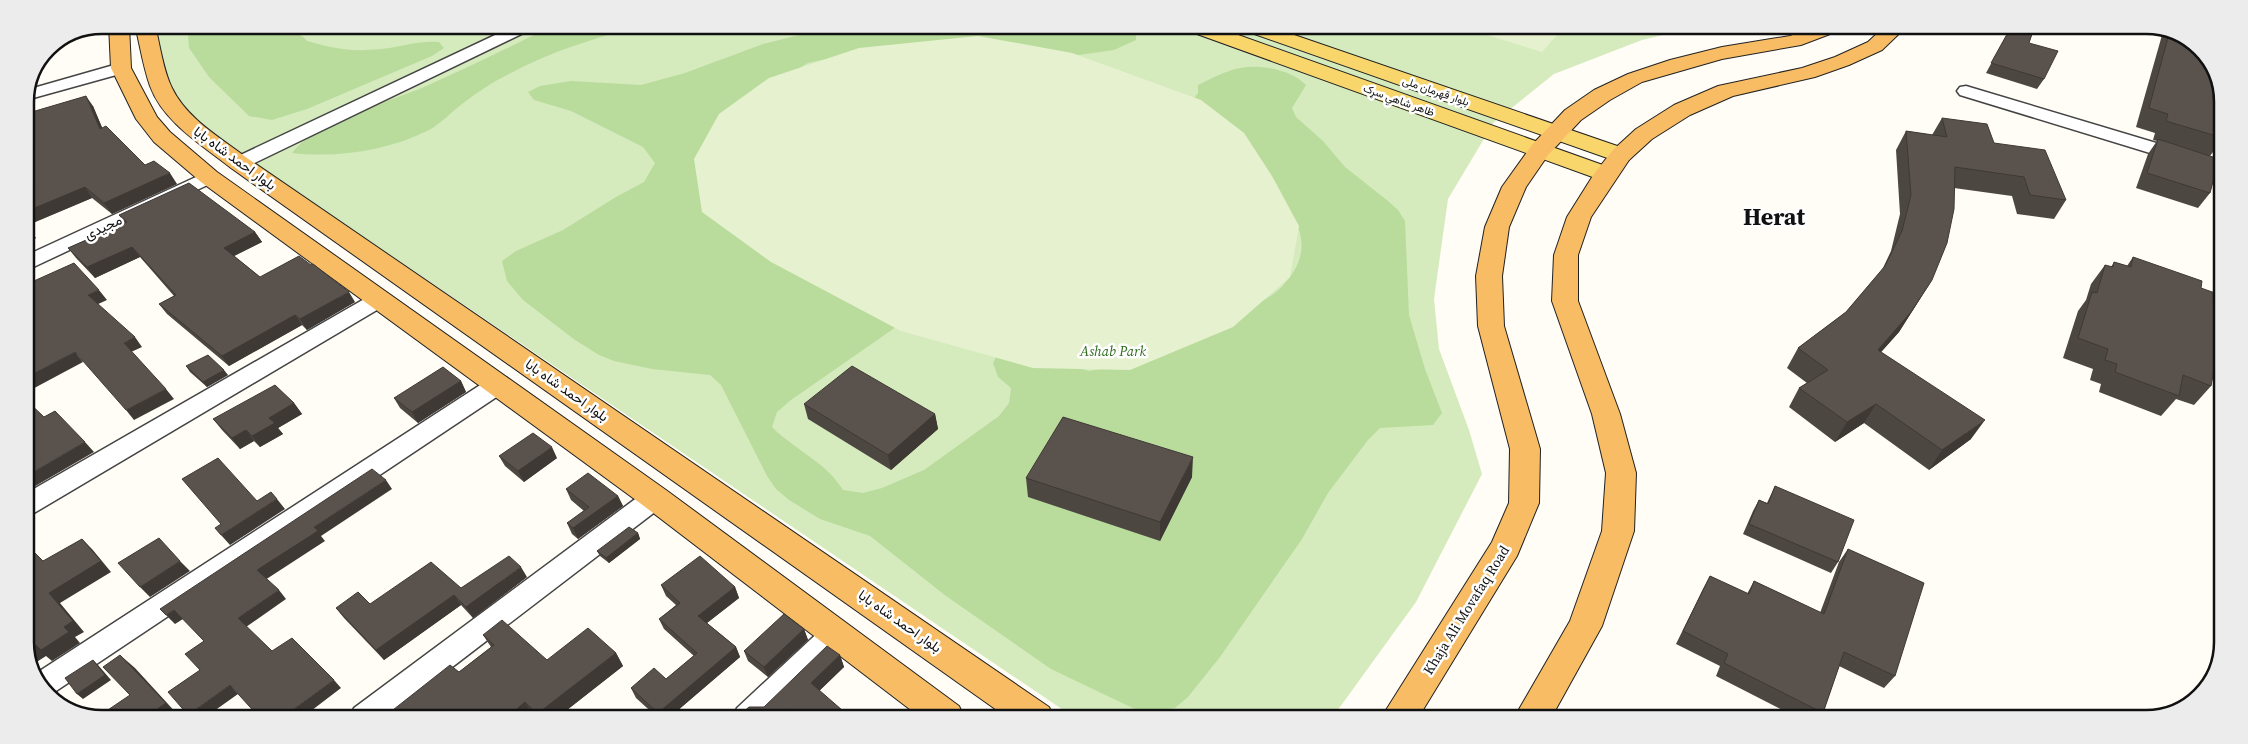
<svg xmlns="http://www.w3.org/2000/svg" width="2248" height="744" viewBox="0 0 2248 744" font-family="'Source Serif 4',Vazirmatn,serif">
<rect width="100%" height="100%" fill="#fffdf5"/>
<path fill="#d5ebbd" d="M152 25 1697 27 1642 40 1554 74 1494 122 1448 199 1434 299 1439 349 1469 430 1482 474 1416 602 1332 718H1075L229 146 194 119 167 83Z"/>
<path fill="#b9dc9c" d="M187 25H232L229 29C250 36 297 24 307 41 336 49 350 52 381 49 401 47 419 40 439 42L444 48 432 56 307 109 272 120 249 116 209 77 189 48Z
M552 26H639C594 39 548 52 507 75 491 83 476 93 462 104 451 112 442 123 429 130 388 151 337 158 292 153 315 121 387 103 424 87 467 68 510 47 552 26Z
M860 26H1131L1136 32V40L1114 50 1071 56 854 53 808 63 786 76 896 327 791 400 777 412 772 427C795 450 826 462 843 490L863 493 882 488 924 470 999 416 1009 403 1011 388 998 377 993 363 999 351 1036 356 1089 371 1107 368C1152 350 1197 333 1241 312 1256 304 1274 297 1285 283 1302 264 1307 243 1295 221L1192 101 1198 93V85C1211 79 1226 70 1241 68 1261 64 1292 70 1306 85L1292 108 1296 117 1323 141 1345 167 1388 201 1398 210 1405 221 1409 315 1425 369 1442 413 1433 425 1380 428 1368 440 1328 493 1302 539 1220 657 1188 697 1175 708 1143 713 1051 669 946 596 870 536 820 519 789 500 776 489 767 476 721 385 710 375 652 369 614 361 599 355 575 340 523 300 507 281 502 261 516 251 563 230 616 197 644 182 655 163 643 147 571 111 534 100 528 92 540 86 571 81 641 85 685 73 763 44 815 31Z"/>
<path fill="#e6f2cf" d="M1462 27H1564L1542 52Z
M978 36 1072 53 1201 100 1244 133 1272 176 1299 226 1290 277 1233 327 1130 370 1033 368 901 331 771 262 702 212 694 159 719 114 769 78 859 48Z"/>
<g fill="none" stroke-linecap="round" stroke-linejoin="round">
<defs>
<path id="minor" d="M514 26H534L532 29 246 167H232L230 163 232 159Z
M121 63 127 64 129 68 127 72 26 100 30 89Z
M1966 86 2223 163 2222 175 1960 95 1957 91 1960 87Z
M209 171 216 173 218 177 216 181 25 271V256Z
M380 292 387 294 391 299 387 304 34 513 25 516V494L373 294Z
M499 376 507 378 510 384 507 390 50 695 41 689 35 674 491 378Z
M655 488 664 491 667 498 664 505 387 717H350L354 708 646 491Z
M835 622 845 626 849 634 845 642 767 717H733L737 708 825 626Z"/>
<path id="primary" d="M1183 26H1213L1614 169 1618 174 1614 179 1606 181 1598 179 1186 30Z
M1240 26 1271 27 1629 150 1632 155 1629 160 1621 162 1613 160 1243 30Z"/>
<path id="trunk" d="M109 25H129L131 68 157 117 170 132 217 172 666 490 959 706 964 717H920L644 506 201 182 154 142 136 119 111 68Z
M135 25H155C160 45 163 70 172 88 187 119 221 138 247 158L1049 707 1054 718H1008L231 168C202 145 163 122 150 86 143 66 140 45 135 25Z
M1812 27H1841L1838 31 1801 45 1722 59 1642 82 1610 100 1581 120 1548 155 1526 187 1509 227 1502 276 1504 326 1540 449 1539 503 1517 556 1418 718H1381L1492 542 1509 503 1510 449 1478 326 1476 276 1485 227 1502 187 1532 145 1565 110 1594 90 1628 74 1670 60 1722 47 1790 36Z
M1884 27H1906L1882 50 1849 65 1815 77 1733 96 1690 115 1652 139 1629 160 1591 217 1578 255V301L1620 414 1636 473 1634 531 1602 626 1551 718H1514L1570 621 1602 531 1606 473 1592 414 1552 301 1554 255 1567 217 1594 174 1613 150 1636 129 1674 105 1718 86 1802 68 1835 57 1868 42Z"/>
</defs>
<use href="#minor" stroke="#444" stroke-width="3"/>
<use href="#primary" stroke="#222" stroke-width="2"/>
<use href="#trunk" stroke="#222" stroke-width="2"/>
<use href="#minor" fill="#fff" fill-rule="evenodd"/>
<use href="#primary" fill="#f9d66b" fill-rule="evenodd"/>
<use href="#trunk" fill="#f7bc64" fill-rule="evenodd"/>
</g>
<path fill="#4d4742" d="M2011 27 2029 43 2044 79 2037 89 1986 73Z
M2164 28H2167L2207 55 2223 96V139L2210 156V193L2198 208 2136 188 2148 154 2157 141 2153 140 2155 133 2136 127Z
M93 106 102 128 145 165 177 184 112 214 92 198 26 226 36 238 25 243 27 113Z
M1942 118 1994 143 2066 200 2054 219 2017 214 2012 196 1954 188 1920 299 1899 332 1881 352 1971 439 1929 470 1864 423 1835 442 1789 407 1799 388 1807 383 1787 368 1798 348 1846 312 1882 270 1891 251 1900 214 1896 150 1906 131 1932 135Z
M119 215 255 232 262 242 234 256 260 277 355 302 307 330 302 325 229 366 167 314 159 304 174 296 140 257 95 278 76 258 68 248 124 223Z
M2133 257 2201 288 2213 300 2211 386 2194 405 2176 399 2161 416 2099 392 2101 384 2090 380 2093 369 2063 358 2078 311 2086 300 2091 284 2105 265 2111 267 2114 262 2127 266Z
M186 366 228 375 207 387 190 372Z
M461 381 466 392 418 423 400 408 394 398Z
M294 403 302 414 278 428 283 434 260 447 254 441 240 449 222 430 213 419Z
M804 404 935 414 938 429 891 470 808 419Z
M499 456 557 458 524 482 505 466Z
M1192 477 1160 541 1028 497 1026 478Z
M1775 486 1838 562 1831 573 1743 534 1753 511 1759 500 1767 503Z
M566 489 618 496 623 506 578 539 572 534 567 523 584 511 571 500Z
M638 533 640 539 609 563 600 556 597 551Z
M1848 549 1895 676 1884 688 1839 666 1823 713 1819 719H1800L1716 676 1720 666 1676 644 1703 589 1710 576 1747 594 1754 581 1820 613 1839 562Z
M527 577 473 618 461 605 384 660 344 618 336 608 370 604Z
M661 585 735 587 739 598 707 623 736 647 740 657 670 717H657L636 698 631 688 666 679 694 656 664 629 659 619 676 605 666 596Z
M804 629 808 640 768 677 748 661 744 651Z
M483 635 547 660 616 653 623 666 558 717H535L533 715 459 672 491 647Z
M840 655 844 667 819 691 850 717H743L742 713 764 707Z"/>
<path fill="#3f3936" d="M86 96 93 106 107 139 100 129Z
M25 101 29 125 25 119Z
M170 173 177 184 112 214 104 203Z
M85 187 92 198 25 226V212Z
M27 228 36 238 25 243V229Z
M255 232 262 242 230 258 224 248Z
M132 247 140 257 95 278 87 267Z
M1932 280 1899 332 1866 369 1878 350Z
M99 290 107 300 96 305 88 295Z
M349 292 355 302 307 330 300 319Z
M295 315 302 325 229 366 222 356Z
M135 337 142 347 131 352 124 343Z
M75 352 83 362 25 393V378Z
M224 370 228 375 207 387 203 382Z
M461 381 466 392 418 423 412 412Z
M166 389 174 399 134 420 126 410Z
M294 403 302 414 278 428 283 434 260 447 252 436 269 418Z
M1876 404 1864 423 1835 442 1847 422Z
M935 414 938 429 891 470 888 455Z
M1985 420 1971 439 1929 470 1942 450Z
M246 430 254 441 240 449 232 438Z
M85 442 94 452 25 492V477Z
M552 447 557 458 524 482 518 471Z
M1193 457 1192 477 1160 541V522Z
M386 480 392 489 321 536 325 541 265 580 257 570 314 527Z
M618 496 623 506 578 539 573 528Z
M277 499 285 509 230 545 221 535Z
M638 533 640 539 609 563 606 558Z
M82 539 92 549 111 572 60 603 84 632 75 637 80 643 52 661 46 656 32 665 26 651 64 627 49 593Z
M180 561 190 571 150 597 140 587Z
M521 567 527 577 473 618 466 607Z
M735 587 739 598 703 626 698 616Z
M279 590 286 599 246 627 238 618Z
M454 595 461 605 384 660 376 650Z
M174 610 183 619 175 624 166 615Z
M804 629 808 640 768 677 764 667Z
M736 647 740 657 670 717H661L658 713Z
M616 653 623 666 558 717H539L537 714Z
M120 655 135 668 179 716H147Z
M840 655 844 667 815 695 811 683Z
M93 660 98 665 111 680 83 699 77 694Z
M334 680 341 688 303 717H283Z
M230 685 238 694 207 716H190L188 715Z
M525 702 533 715 530 717H507Z
M791 709 794 717H782Z"/>
<path fill="#5a524d" stroke="#3f3936" d="M2011 27 2034 28 2029 43 2058 51 2044 79 1991 63Z
M2170 30 2207 55 2223 96V138L2166 121 2168 114 2149 108Z
M86 96 100 129 106 126 145 165 154 161 170 173 104 203 85 187 25 212V114Z
M1942 118 1987 124 1994 143 2045 150 2066 200 2030 195 2024 177 1955 167 1954 209 1947 243 1932 280 1911 312 1878 350 1985 420 1942 450 1876 404 1847 422 1799 388 1828 370 1798 348 1846 312 1885 266 1902 231 1911 195 1906 131 1947 137Z
M2158 139 2219 159 2210 193 2147 173Z
M189 183 255 232 224 248 260 277 299 256 311 265 313 264 349 292 300 319 295 315 222 356 159 304 176 295 132 247 87 267 68 248 127 222 119 215Z
M2133 257 2202 281 2201 288 2215 293 2213 300 2222 303V328L2211 386 2183 375 2179 396 2115 372 2117 364 2105 360 2108 349 2078 338 2092 292 2097 293 2105 265 2113 267 2114 262 2131 267Z
M74 263 99 290 88 295 135 337 124 343 166 389 126 410 75 352 25 378V285Z
M208 355 224 370 203 382 186 366Z
M852 366 935 414 888 455 804 404Z
M443 367 461 381 412 412 394 398Z
M275 385 294 403 269 418 275 423 252 436 246 430 232 438 213 419Z
M25 399 44 417 55 411 85 442 25 477Z
M1063 417 1193 457 1160 522 1026 478Z
M533 433 552 447 518 471 499 456Z
M218 458 257 501 271 492 277 499 221 535 215 528 221 524 182 479Z
M372 469 386 480 314 527 318 531 257 570 279 590 238 618 272 651 292 638 334 680 283 717H259L230 685 188 715 168 692 200 670 185 654 204 641 174 610 166 615 160 609Z
M588 473 618 496 573 528 567 523 589 507 566 489Z
M1775 486 1854 520 1838 562 1749 524 1759 500 1768 504Z
M629 527 638 533 606 558 597 551Z
M159 538 180 561 140 587 118 563Z
M82 539 101 561 49 593 73 621 64 627 69 632 41 650 36 645 26 651 25 648V543L43 561Z
M1848 549 1924 583 1895 676 1844 652 1823 713 1724 663 1728 654 1683 631 1710 576 1749 594 1754 581 1824 614Z
M509 556 521 567 466 607 454 595 376 650 336 608 358 592 370 604 431 562 461 588Z
M700 556 735 587 698 616 736 647 658 713 631 688 654 668 666 679 697 653 659 619 680 603 661 585Z
M784 614 804 629 764 667 744 651Z
M502 620 547 660 588 628 616 653 537 714 525 702 507 717H384L450 665 459 672 494 645 483 635Z
M827 646 840 655 811 683 850 717H801L791 709 782 717H743L745 716 742 713 749 707H764Z
M120 655 166 703 147 716H99L130 695 103 667Z
M93 660 105 675 77 694 65 678Z"/>
<g text-anchor="middle" stroke-width="5" stroke-linejoin="round" paint-order="stroke">
<g font-size="11" fill="#111" stroke="#fff">
<text transform="translate(1436 91) rotate(19)" y="4">بلوار قهرمان ملی</text>
<text transform="translate(1399 100) rotate(20)" y="4">ظاهر شاهي سړک</text>
</g>
<g font-size="14" fill="#111" stroke="#fff">
<text transform="translate(235 158) rotate(36)" y="5">بلوار احمد شاه بابا</text>
<text transform="translate(103 227) rotate(-25)" y="5">مجیدی</text>
<text transform="translate(567 390) rotate(35)" y="5">بلوار احمد شاه بابا</text>
<text transform="translate(1466 610) rotate(-58)" y="5">Khaja Ali Movafaq Road</text>
<text transform="translate(900 621) rotate(35)" y="5">بلوار احمد شاه بابا</text>
</g>
<g font-size="14" font-style="italic" fill="#2f6b1f" stroke="#fff">
<text x="1113" y="356">Ashab Park</text>
</g>
<g font-size="24" font-weight="bold" fill="#111" stroke="#fff">
<text x="1774" y="225">Herat</text>
</g>
</g>
<path d="M0 0H2248V744H0ZM102 34H2146A68 68 0 0 1 2214 102V642A68 68 0 0 1 2146 710H102A68 68 0 0 1 34 642V102A68 68 0 0 1 102 34Z" fill="#ececec" fill-rule="evenodd"/>
<path fill="none" stroke="#111" stroke-width="2.5" d="M102 34H2146A68 68 0 0 1 2214 102V642A68 68 0 0 1 2146 710H102A68 68 0 0 1 34 642V102A68 68 0 0 1 102 34Z"/>
</svg>
